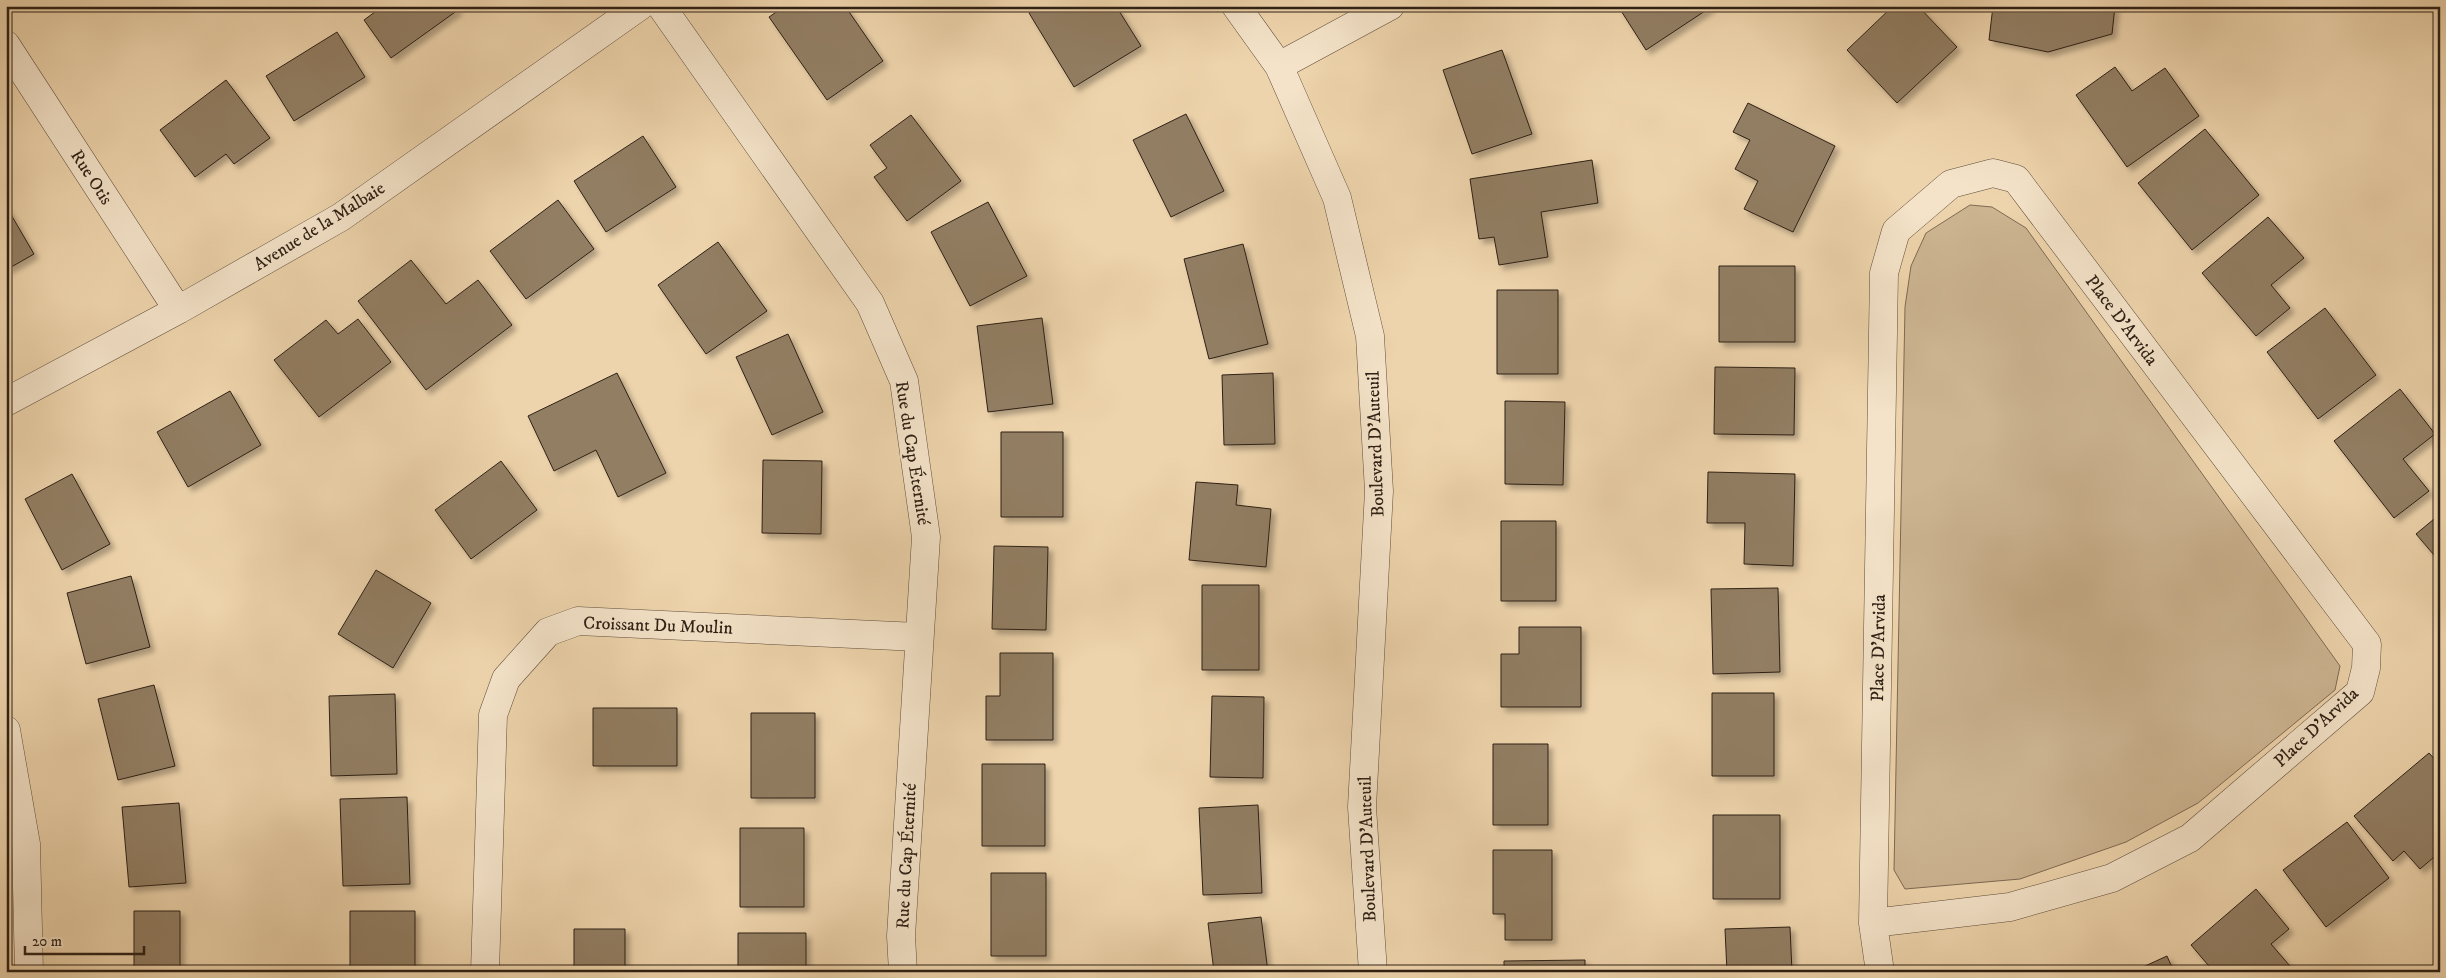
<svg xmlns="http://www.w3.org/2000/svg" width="2446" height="978" viewBox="0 0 2446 978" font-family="'IM FELL DW Pica',serif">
<defs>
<filter id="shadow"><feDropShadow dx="4.5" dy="4.5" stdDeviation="2.5" flood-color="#0004"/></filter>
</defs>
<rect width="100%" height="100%" fill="#eed4ac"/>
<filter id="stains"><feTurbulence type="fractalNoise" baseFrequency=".004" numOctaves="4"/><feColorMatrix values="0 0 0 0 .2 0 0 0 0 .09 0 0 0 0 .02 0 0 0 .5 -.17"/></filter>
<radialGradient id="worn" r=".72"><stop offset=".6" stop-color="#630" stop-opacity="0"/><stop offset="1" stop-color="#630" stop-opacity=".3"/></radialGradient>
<path fill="#cdb592" stroke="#7e6a54" d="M1970 205 1992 207 2026 228 2340 666 2335 690 2198 803 2126 842 2020 879 1905 889 1894 870 1905 307 1911 266 1926 233Z"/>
<path fill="#927e64" stroke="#2e2015" filter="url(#shadow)" d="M383 6H455L458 10 391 58 364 20Z
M785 6H845L883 61 827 100 769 17Z
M1041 6H1116L1141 46 1074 87 1029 13Z
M1618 6H1710L1711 7 1646 50Z
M1893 6H1918L1957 47 1897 103 1847 50Z
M1993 6H2115L2112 34 2048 52 1989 40Z
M337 32 365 77 294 121 266 76Z
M1502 50 1532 134 1472 154 1443 70Z
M2115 67 2132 91 2165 68 2199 116 2127 167 2076 95Z
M226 80 270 138 234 164 226 154 195 177 160 130Z
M1748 103 1835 146 1793 232 1744 209 1758 181 1735 169 1750 140 1733 132Z
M1186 114 1224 191 1171 217 1133 140Z
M911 115 961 181 907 221 874 177 887 168 870 145Z
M2205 129 2259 195 2192 250 2138 183Z
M643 136 676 187 606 232 574 181Z
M1592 160 1598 203 1541 212 1548 257 1499 265 1494 237 1479 239 1470 179Z
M558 200 594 249 526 299 490 251Z
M988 202 1027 276 970 306 931 232Z
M6 206 34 254 6 270Z
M2268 217 2304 258 2271 285 2290 308 2256 336 2202 273Z
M718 242 767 311 706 354 658 285Z
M1243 244 1268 344 1209 359 1184 259Z
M411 260 446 304 478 280 512 325 426 390 358 301Z
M1719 266H1795V342H1719Z
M1497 290H1558V374H1497Z
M2325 308 2376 375 2318 419 2267 352Z
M1042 318 1053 404 988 412 977 326Z
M358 319 391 362 319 417 274 360 326 320 338 334Z
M788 334 823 412 772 435 736 357Z
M1715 367 1795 368 1794 435 1714 434Z
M617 373 666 473 618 497 596 450 554 471 528 416Z
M1273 373 1275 444 1224 445 1222 375Z
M2400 389 2435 434 2403 459 2429 491 2394 518 2334 441Z
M230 391 261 445 188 487 157 432Z
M1505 401 1565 402 1563 485 1505 484Z
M1001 432H1063V517H1001Z
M763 460 822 461 821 534 762 533Z
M501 461 537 510 471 559 435 510Z
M1708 472 1795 474 1793 566 1744 564 1745 523H1707Z
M72 474 110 544 62 570 25 499Z
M1196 482 1238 485 1236 505 1271 509 1266 567 1189 560Z
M2440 514V562L2416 534Z
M1501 521H1556V601H1501Z
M994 546 1048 547 1046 630 992 629Z
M376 570 431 603 393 668 338 634Z
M131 576 150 647 86 664 67 593Z
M1202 585H1259V670H1202Z
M1778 588 1780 672 1713 674 1711 589Z
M1519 627H1581V707H1501V654H1519Z
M1000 653H1053V740H986V696H1000Z
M154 685 175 766 118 780 98 699Z
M1712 693H1774V776H1712Z
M395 694 397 774 331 776 329 696Z
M1212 696 1264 697 1263 778 1210 777Z
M593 708H677V766H593Z
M751 713H815V798H751Z
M1493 744H1548V825H1493Z
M2429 753 2440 765V852L2420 869 2404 851 2393 861 2354 816Z
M982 764H1045V846H982Z
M407 797 410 884 343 886 340 799Z
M179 803 186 883 129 887 122 807Z
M1258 805 1262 893 1203 895 1199 808Z
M1713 815H1780V899H1713Z
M2347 822 2389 878 2326 927 2283 870Z
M740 828H804V907H740Z
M1493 850H1552V940H1505V914H1493Z
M991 873H1046V956H991Z
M2256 889 2289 929 2271 944 2290 966 2284 972H2214L2191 945Z
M134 911H180V972H134Z
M350 911H415V972H350Z
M1261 917 1268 972H1214L1208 923Z
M1790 927 1792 972H1727L1725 929Z
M574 929H625V972H574Z
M738 933H806V968H789V972H738Z
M2167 956 2174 972H2132Z
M1585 960V972H1504V961Z"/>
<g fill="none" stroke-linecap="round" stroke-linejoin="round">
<defs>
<path id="street" d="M661 6 870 303 904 381 926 537 901 936 903 972
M1236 6 1279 66 1337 198 1370 336 1379 491 1362 807 1373 972
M6 45 178 310
M1279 66 1390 6
M6 402 178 310 341 217 640 6
M6 730 26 844 29 972
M1873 923 2010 907 2112 878 2190 838 2360 692 2366 668 2367 644 2016 179 1993 173 1951 184 1896 231 1884 273 1873 923 1880 972
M485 972 493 715 506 679 548 632 578 621 918 637"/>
</defs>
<use href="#street" stroke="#5e4d3b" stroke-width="29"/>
<use href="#street" stroke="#f4e3c9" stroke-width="28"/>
</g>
<g text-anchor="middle" stroke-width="4" stroke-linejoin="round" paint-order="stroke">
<g font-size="18" fill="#2e2015" stroke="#f4e3c9">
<text transform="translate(92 177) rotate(57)" y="6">Rue Otis</text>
<text transform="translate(319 226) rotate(-32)" y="6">Avenue de la Malbaie</text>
<text transform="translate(2122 320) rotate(53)" y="6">Place D'Arvida</text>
<text transform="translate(1375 444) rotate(-92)" y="6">Boulevard D'Auteuil</text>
<text transform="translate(913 453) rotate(81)" y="6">Rue du Cap Éternité</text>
<text transform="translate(658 625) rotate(2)" y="6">Croissant Du Moulin</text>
<text transform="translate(1878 648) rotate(-89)" y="6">Place D'Arvida</text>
<text transform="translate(2316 727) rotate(-43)" y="6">Place D'Arvida</text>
<text transform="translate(1367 849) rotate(-92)" y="6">Boulevard D'Auteuil</text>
<text transform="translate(906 856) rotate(-87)" y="6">Rue du Cap Éternité</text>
</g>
</g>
<rect width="2446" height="978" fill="none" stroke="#eed4ac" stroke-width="25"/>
<rect x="8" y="8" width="2431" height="963" fill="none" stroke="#2e2015" stroke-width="2.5"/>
<rect x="12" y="12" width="2421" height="953" fill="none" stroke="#2e2015"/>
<path d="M25 946v8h119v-8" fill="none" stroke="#2e2015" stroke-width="2.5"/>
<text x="32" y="946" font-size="15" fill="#2e2015" stroke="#f4e3c9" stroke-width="4" paint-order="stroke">20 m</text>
<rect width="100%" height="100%" filter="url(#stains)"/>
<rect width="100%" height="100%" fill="url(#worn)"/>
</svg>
